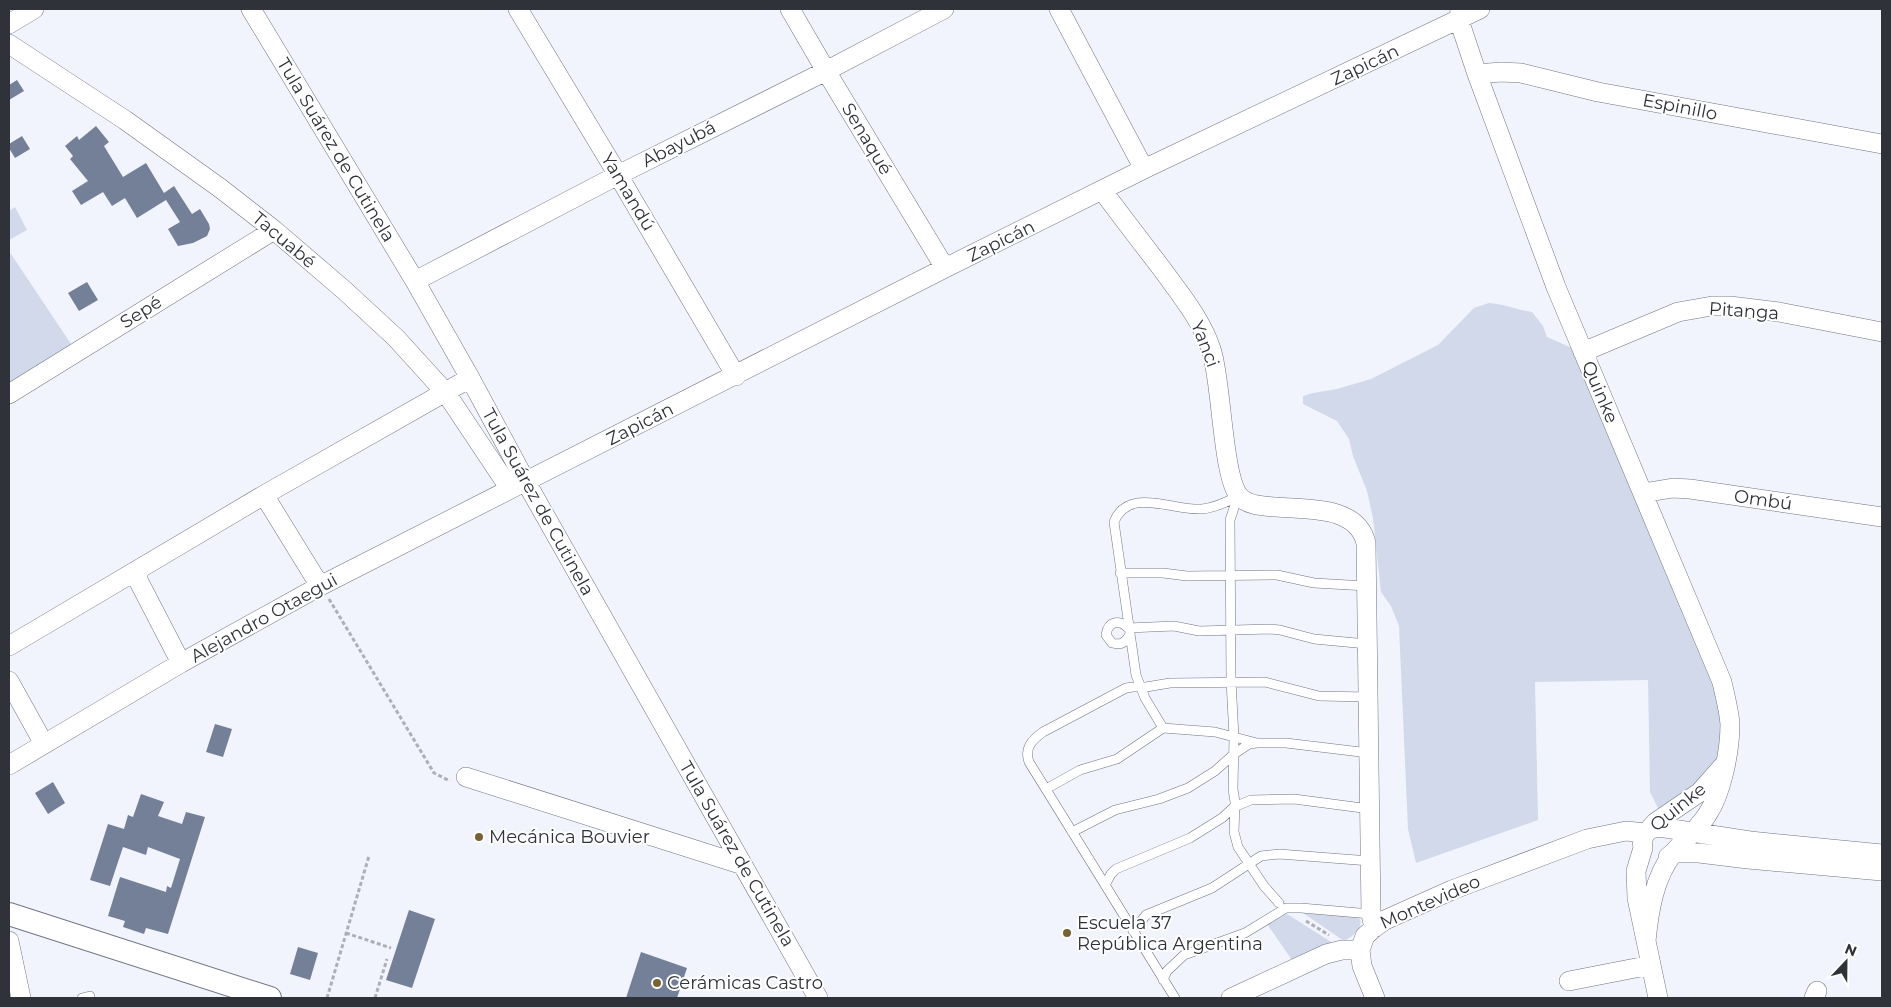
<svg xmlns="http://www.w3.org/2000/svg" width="1891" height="1007" viewBox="0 0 1891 1007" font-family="Montserrat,sans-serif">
<rect width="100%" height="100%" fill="#f1f4fc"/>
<path fill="#d1d9ea" d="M15 207 27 230 9 240V211Z
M9 251 73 347 9 388Z
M1489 303C1504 304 1517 310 1532 312L1543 326 1547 337 1572 348 1712 679 1723 715 1722 746 1716 761 1706 777 1659 810 1650 792 1648 680 1535 682 1538 820 1416 863 1408 829 1399 626 1391 606 1381 592 1373 518 1367 491 1353 456 1349 439 1337 421 1303 404V396L1313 393 1337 389 1371 379 1438 345 1474 308Z
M1303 913 1357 917 1360 919C1363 929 1352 937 1344 941Z
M1287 914 1336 945 1294 963 1267 924Z"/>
<path fill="#747f98" d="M17 80 24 91 9 100V85Z
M96 126 109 142 104 146 123 177 146 163 164 193 174 186 192 214 200 209 209 224 210 229 207 236 193 243 178 246 168 229 180 222 166 200 137 218 125 198 112 206 103 192 81 205 72 191 88 181 70 159 73 156 65 146 77 136 79 140Z
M22 136 30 149 15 158 9 148V144Z
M87 282 98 300 79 311 68 293Z
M215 724 232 729 223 757 206 752Z
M53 782 65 803 48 814 35 793Z
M141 794 164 802 158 816 182 824 186 812 205 817 168 934 146 928 144 934 123 927 125 921 108 916 120 877 166 892 167 886 171 888 180 859 148 847 146 855 123 847 110 886 90 880 108 824 124 829 128 815 133 817Z
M409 910 435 919 412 988 386 980Z
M298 947 318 953 310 980 290 974Z
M641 952 687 968 677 998H626Z"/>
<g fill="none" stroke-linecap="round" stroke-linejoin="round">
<defs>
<path id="service" d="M1238 496C1227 502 1215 508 1202 509 1173 511 1128 486 1114 522L1136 675 1145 698 1163 728 1215 732 1257 743
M1238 496 1230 520 1231 681 1234 737 1233 789 1235 802 1234 832 1238 847 1264 886 1279 903
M1120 573H1163L1187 576 1277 575 1314 583 1367 586
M1129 636C1124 644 1120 645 1112 643L1106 635C1108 621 1119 619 1128 628L1174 626 1199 631 1270 629 1280 630 1314 639 1367 644
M1046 789 1080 770 1117 759 1163 728
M1072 832 1115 810 1159 799 1188 788 1215 771 1234 754 1249 744 1257 743H1286L1369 753
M1105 885 1111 874 1116 869 1190 838 1222 818 1234 807 1251 800 1294 799 1370 809
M1133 931 1146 915 1212 888 1261 856 1279 854 1370 861
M1163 980 1167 971 1184 955 1245 933 1286 908H1301L1371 914
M82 998 90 996
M1175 998 1029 762C1024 748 1032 740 1043 732L1126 688 1133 687H1146L1170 683 1265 682 1319 696 1368 697"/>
<path id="minor" d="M251 9 415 281 470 378 526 482 818 998
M518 9 618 175 736 376
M790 9 826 71 945 268
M1059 9 1144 169
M1460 9 1459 20 1477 74 1556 287 1722 682C1725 696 1729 710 1730 724 1730 750 1722 793 1707 815 1698 829 1685 839 1674 852 1654 877 1649 911 1646 941
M9 24 34 9
M9 44 125 120 220 188 274 230 344 290 396 338 446 393 510 489
M1477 74 1501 72 1521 73 1598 92 1882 144
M1102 190C1122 217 1142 243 1162 269 1180 294 1201 319 1211 349 1222 380 1222 479 1240 497 1249 506 1264 506 1276 507 1307 510 1357 505 1366 543L1371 914 1374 928
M415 281 618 175 826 71 944 9
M1583 352 1678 312 1712 306H1730L1779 312 1882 332
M9 394 274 230
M1643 493 1673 488 1690 489 1882 517
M264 495 320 586
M138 570V580L181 663
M9 646 264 495 470 378
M9 681 44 744
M9 765 181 663 320 586 945 268 1144 169 1480 9
M466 777 743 865
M1651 829 1659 827 1750 841 1882 854
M1668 857 1673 853H1699L1748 859 1882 871
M9 941 21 998
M1360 950 1362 966 1375 998
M1569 981 1651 965
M1231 998 1326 954 1342 950H1360L1365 936 1374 928 1385 920 1452 890 1587 839 1626 831 1646 833
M1658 998 1637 898 1636 871 1643 848 1642 840 1646 833 1656 822 1700 792 1723 766
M1814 998 1817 991"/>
<path id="tertiary" d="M9 914 270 998"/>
</defs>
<use href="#service" stroke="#6e7584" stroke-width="10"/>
<use href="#minor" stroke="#6e7584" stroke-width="20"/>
<use href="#tertiary" stroke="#6e7584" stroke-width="24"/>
<path stroke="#acafb7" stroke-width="3" stroke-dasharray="4 2.5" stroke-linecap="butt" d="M329 599 434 773 450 781
M1306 921 1329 935
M346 933 391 948
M327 998 369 856
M375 998 387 959"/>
<use href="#service" stroke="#fff" stroke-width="9"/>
<use href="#minor" stroke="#fff" stroke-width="19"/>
<use href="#tertiary" stroke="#fff" stroke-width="22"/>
</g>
<g fill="#776231" stroke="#fff" stroke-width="2">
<circle cx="479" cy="837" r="5"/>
<circle cx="1067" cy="933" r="5"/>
<circle cx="657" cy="983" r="5"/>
</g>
<g text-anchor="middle" stroke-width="4" stroke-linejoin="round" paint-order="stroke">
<g font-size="18" fill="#2f3239" stroke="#fff">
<text transform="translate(1365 65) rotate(-25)" y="6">Zapicán</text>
<text transform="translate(1680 107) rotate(11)" y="6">Espinillo</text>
<text transform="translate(867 139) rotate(59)" y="6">Senaqué</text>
<text transform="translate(679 144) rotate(-27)" y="6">Abayubá</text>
<text transform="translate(336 150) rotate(59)" y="6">Tula Suárez de Cutinela</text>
<text transform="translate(628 192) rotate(59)" y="6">Yamandú</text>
<text transform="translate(284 240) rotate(40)" y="6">Tacuabé</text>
<text transform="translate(1001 241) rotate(-26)" y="6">Zapicán</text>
<text transform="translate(1744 311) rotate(4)" y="6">Pitanga</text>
<text transform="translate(141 312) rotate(-32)" y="6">Sepé</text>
<text transform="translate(1205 344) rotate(69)" y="6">Yanci</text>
<text transform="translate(1600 392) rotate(67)" y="6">Quinke</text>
<text transform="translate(640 424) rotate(-27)" y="6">Zapicán</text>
<text transform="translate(1763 500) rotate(8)" y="6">Ombú</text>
<text transform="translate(538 502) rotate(61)" y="6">Tula Suárez de Cutinela</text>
<text transform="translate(264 618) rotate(-29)" y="6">Alejandro Otaegui</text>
<text transform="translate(1678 807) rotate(-39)" y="6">Quinke</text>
<text transform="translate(737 854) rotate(60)" y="6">Tula Suárez de Cutinela</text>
<text transform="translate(1430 902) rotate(-24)" y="6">Montevideo</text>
</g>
<g font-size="18" fill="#2f3239" stroke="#fff" text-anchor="start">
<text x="489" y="843">Mecánica Bouvier</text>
<text x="1077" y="929">Escuela 37<tspan x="1077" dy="21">República Argentina</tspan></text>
<text x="667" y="989">Cerámicas Castro</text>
</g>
</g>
<rect width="1891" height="1007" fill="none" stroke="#2f3239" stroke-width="20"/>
<g transform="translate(1846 962) rotate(22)" stroke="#ffffff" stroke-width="4" paint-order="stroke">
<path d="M0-4L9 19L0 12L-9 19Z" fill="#2f3239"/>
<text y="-8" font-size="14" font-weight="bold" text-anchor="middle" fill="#2f3239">N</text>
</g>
</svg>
